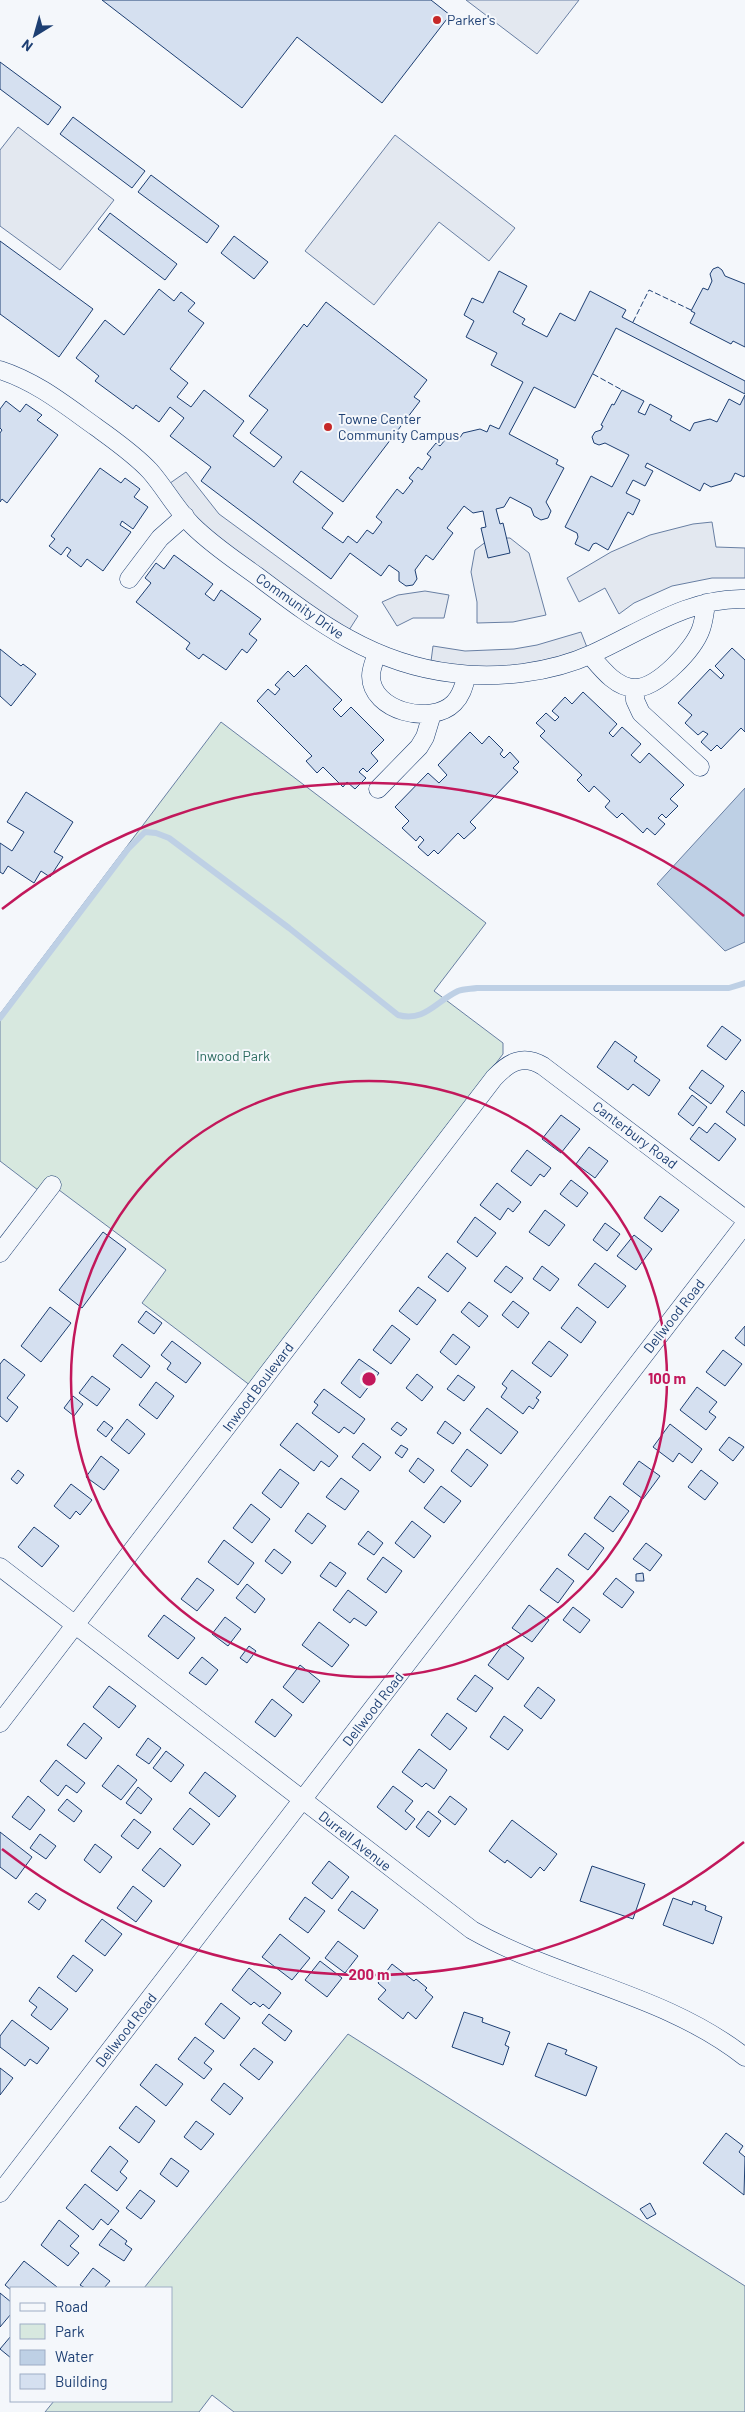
<svg xmlns="http://www.w3.org/2000/svg" width="745" height="2412" viewBox="0 0 745 2412" font-family="Barlow,sans-serif">
<rect width="100%" height="100%" fill="#f4f7fb"/>
<path fill="#d7e8df" stroke="#687fa3" d="M221 722 486 923 434 991 503 1043V1054L251 1386 142 1303 166 1270 59 1190 51 1200 0 1161V1014Z
M348 2034 745 2286V2412H234L212 2395 199 2412H45L54 2401H171V2288H144Z"/>
<path fill="#e3e8f0" stroke="#687fa3" d="M466 0H579L537 54Z
M18 127 114 200 60 270 0 226V150Z
M395 135 515 228 489 261 439 222 374 305 305 251Z
M186 472 219 514 358 616 344 638 208 539 163 488Z
M712 522 716 547 745 548V578H712L672 586 634 603 619 614 605 588 579 602 567 578 611 552 650 535 693 524Z
M491 538H510L529 553 546 615 513 622 477 623V602L471 572 475 550Z
M425 591 449 595 444 618H413L397 626 382 602 398 595Z
M581 632 590 655 544 669H430L433 646 465 651 514 649 537 645Z"/>
<path fill="#bed0e5" stroke="#687fa3" d="M745 788V942L725 951 657 884Z"/>
<g fill="none" stroke-linecap="round" stroke-linejoin="round">
<path stroke="#bed0e5" stroke-width="6" d="M0 1018 128 849 145 832 156 833 169 838 289 928 398 1015C425 1022 435 1002 458 991 463 989 471 989 477 988H729L745 983"/>
</g>
<path fill="#d5e0f0" stroke="#1d3f73" d="M102 0H431L450 15 382 103 297 37 242 108Z
M0 62 61 107 48 125 0 89Z
M73 117 145 171 132 188 60 134Z
M151 175 219 226 207 243 138 192Z
M110 213 177 264 165 280 98 229Z
M234 236 268 262 254 279 221 253Z
M0 241 93 309 59 357 0 314Z
M718 267 722 270 725 276 745 284V347L733 341 731 344 690 323 695 313 691 311 703 288 708 290 712 281 710 274 713 269Z
M499 271 527 286 513 312 525 319 522 324 547 337 560 313 575 321 590 291 626 310 622 317 745 381V394L616 328 575 408 534 387 509 434 558 460 556 464 564 468 546 502 551 511 548 518 541 520 534 516 531 508 510 497 504 507 496 509 500 524 503 523 510 553 488 558 481 528 486 527 483 511 473 513 464 506 447 528 453 533 433 560 426 555 415 570 417 579 413 585 406 586 399 581V572L389 565 381 576 350 553 331 579 201 481 211 467 170 436 184 418 170 407 159 422 136 405 133 409 95 381 99 376 76 358 105 320 124 335 159 289 174 301 181 292 195 303 188 311 204 323 170 369 188 383 177 397 191 407 204 390 244 421 233 436 274 467 282 457 250 433 268 410 249 396 304 324 307 327 326 302 427 380 414 397 420 401 343 502 301 471 293 482 333 513 322 528 343 543 348 536 357 543 367 530 373 534 382 522 376 517 397 489 403 494 413 481 409 478 418 467 422 470 431 457 427 454 436 443 440 446 451 433 459 439 463 433 480 429 487 432 490 425 499 429 523 382 491 365 497 353 466 337 474 321 464 315 472 298 483 303Z
M622 390 644 401 638 412 645 415 650 404 672 416 670 420 690 431 694 423 710 419 717 422 729 399 740 405 745 395V475L744 477 735 473 731 481 711 487 704 483 700 491 647 463 645 467 653 471 645 486 633 480 626 493 640 500 633 515 628 512 608 550 596 543 593 544 589 551 575 544 578 537 577 533 565 527 591 476 612 487 629 455 605 443 599 445 594 443 592 437 595 432 601 430 603 426 601 425 612 404 614 405Z
M6 401 20 412 26 404 42 415 37 420 58 435 7 503 2 499 0 502V433L2 430 0 428V409Z
M100 468 121 483 125 478 140 489 134 497 148 507 133 529 122 521 120 525 131 532 103 571 87 559 81 567 67 556 71 550 67 547 61 555 49 546 55 539 51 536Z
M174 555 213 584 205 594 214 601 221 590 261 619 249 634 257 640 247 653 242 649 226 670 203 654 199 659 186 649 190 643 136 602 151 583 145 578 156 563 164 569Z
M732 648 745 660V732L741 728 721 749 717 745 711 751 701 742 708 734 703 731 698 735 685 723 692 715 678 703 710 669 721 679 724 675 715 666Z
M0 649 21 666 23 664 36 674 11 706 0 696Z
M306 665 342 700 333 709 341 717 351 707 384 740 371 753 378 761 367 772 363 768 359 772 366 778 355 789 347 782 343 787 323 767 317 773 306 761 312 756 257 701 268 689 275 695 280 689 275 685 288 671 294 677Z
M583 692 617 724 609 733 613 737 622 727 641 744 631 755 640 763 649 753 684 785 670 799 678 806 666 818 662 814 658 818 665 824 655 835 647 828 643 833 622 813 617 818 605 807 610 801 594 786 589 792 577 780 582 775 540 736 545 731 536 723 546 713 555 721 559 717 552 711 565 697 572 704Z
M470 732 482 744 489 736 503 750 500 754 504 758 510 752 519 762 513 768 518 772 470 822 476 828 464 839 458 833 438 854 434 850 428 856 418 847 424 840 420 836 416 841 402 828 409 821 395 807 428 773 439 783 447 775 438 765Z
M26 792 73 822 54 852 63 857 50 877 41 871 34 883 8 866 3 874 0 872V843L12 851 24 832 7 822Z
M722 1026 741 1040 726 1060 707 1046Z
M615 1041 637 1057 634 1061 660 1080 649 1096 633 1084 628 1090 597 1067Z
M702 1070 724 1086 711 1104 689 1088Z
M742 1090 745 1093V1126L726 1112Z
M692 1095 707 1107 693 1126 678 1114Z
M561 1115 580 1129 561 1153 542 1139Z
M715 1123 736 1139 719 1161 690 1139 699 1127 707 1133Z
M589 1147 608 1161 595 1178 576 1164Z
M527 1150 551 1168 544 1177 540 1174 531 1186 511 1171Z
M571 1180 588 1193 577 1207 560 1194Z
M497 1183 521 1202 513 1212 508 1208 500 1220 480 1205Z
M660 1196 679 1210 662 1232 644 1218Z
M545 1210 565 1225 549 1246 529 1232Z
M475 1217 496 1233 477 1257 457 1242Z
M605 1223 620 1234 607 1251 593 1240Z
M103 1232 126 1249 82 1308 59 1290Z
M634 1235 652 1249 636 1270 617 1256Z
M447 1253 466 1268 448 1292 428 1277Z
M595 1263 626 1286 608 1308 578 1285Z
M506 1266 523 1278 511 1293 494 1281Z
M542 1266 559 1279 550 1291 533 1279Z
M418 1287 436 1300 417 1325 399 1311Z
M513 1301 529 1313 518 1328 502 1315Z
M469 1302 488 1316 479 1327 461 1312Z
M50 1307 71 1323 41 1362 21 1346Z
M577 1307 596 1322 581 1343 561 1328Z
M146 1311 162 1323 154 1334 138 1322Z
M392 1325 410 1339 391 1364 373 1350Z
M745 1326V1346L735 1338Z
M453 1334 470 1347 456 1365 440 1352Z
M172 1341 201 1363 186 1383 167 1369 171 1363 161 1355Z
M549 1341 568 1355 551 1377 532 1363Z
M122 1344 150 1366 141 1378 113 1356Z
M723 1350 742 1364 725 1386 706 1372Z
M4 1359 25 1375 7 1398 18 1407 7 1422 0 1416V1364Z
M359 1359 379 1373 360 1398 341 1383Z
M512 1370 541 1392 536 1398 539 1400 533 1409 529 1406 523 1414 501 1397 507 1388 502 1384Z
M417 1374 433 1387 422 1401 406 1388Z
M458 1375 475 1387 464 1401 447 1389Z
M92 1376 110 1389 97 1406 79 1393Z
M156 1382 174 1396 157 1419 139 1405Z
M697 1387 717 1402 709 1412 716 1417 706 1430 680 1410Z
M324 1389 365 1419 354 1434 344 1427 339 1433 312 1413 318 1405 314 1402Z
M73 1396 83 1404 74 1416 64 1408Z
M487 1408 518 1432 501 1454 470 1430Z
M127 1419 145 1434 129 1454 111 1440Z
M104 1421 113 1428 106 1437 97 1430Z
M445 1421 461 1433 453 1444 437 1433Z
M397 1422 407 1429 401 1436 391 1429Z
M297 1423 338 1456 329 1467 321 1461 314 1471 280 1445Z
M670 1424 702 1449 692 1463 679 1453 673 1462 653 1447Z
M729 1437 744 1447 733 1461 719 1450Z
M363 1443 381 1457 370 1471 352 1457Z
M401 1445 408 1449 402 1458 395 1453Z
M467 1449 488 1465 471 1487 451 1471Z
M101 1456 119 1470 104 1490 86 1477Z
M418 1458 434 1470 424 1483 409 1471Z
M639 1461 660 1476 643 1499 623 1484Z
M280 1469 299 1483 281 1508 262 1493Z
M18 1470 24 1475 17 1484 11 1479Z
M701 1470 718 1483 705 1500 688 1487Z
M341 1478 359 1491 345 1510 326 1497Z
M71 1484 92 1500 80 1515 76 1511 70 1519 54 1506Z
M441 1486 461 1501 444 1523 424 1508Z
M610 1496 629 1511 613 1532 594 1518Z
M251 1504 270 1519 252 1543 233 1528Z
M308 1513 326 1526 312 1544 295 1531Z
M412 1521 431 1536 414 1558 395 1543Z
M34 1527 59 1546 42 1567 18 1547Z
M368 1531 383 1543 374 1555 358 1544Z
M585 1533 604 1548 588 1570 568 1555Z
M224 1540 254 1563 238 1585 208 1562Z
M646 1543 662 1555 650 1571 633 1559Z
M274 1549 291 1562 282 1574 265 1561Z
M383 1557 402 1571 386 1593 367 1579Z
M330 1562 346 1573 336 1587 320 1576Z
M557 1568 574 1581 558 1603 540 1590Z
M643 1573 644 1581H636V1574Z
M197 1578 214 1590 197 1611 181 1599Z
M616 1578 634 1592 622 1608 603 1594Z
M247 1584 265 1599 255 1613 236 1598Z
M348 1590 377 1612 366 1626 354 1618 350 1623 333 1610Z
M529 1605 549 1620 532 1642 512 1628Z
M573 1607 590 1620 580 1633 563 1620Z
M164 1615 195 1638 178 1659 148 1636Z
M225 1617 241 1629 228 1646 212 1634Z
M319 1622 349 1645 332 1667 302 1645Z
M504 1643 524 1658 508 1680 488 1665Z
M249 1646 256 1651 247 1663 240 1658Z
M202 1657 218 1670 206 1685 189 1673Z
M300 1665 320 1681 303 1703 283 1687Z
M475 1675 493 1688 476 1712 457 1699Z
M109 1686 136 1706 119 1728 93 1707Z
M538 1687 555 1700 541 1719 524 1706Z
M272 1699 292 1715 275 1737 255 1722Z
M447 1713 467 1728 450 1750 431 1735Z
M504 1716 523 1730 508 1750 490 1737Z
M84 1723 102 1738 86 1759 67 1745Z
M148 1738 161 1748 149 1764 136 1755Z
M419 1749 447 1770 434 1789 426 1783 422 1787 402 1772Z
M166 1751 184 1765 171 1782 153 1768Z
M56 1760 85 1783 77 1793 66 1785 58 1796 40 1781Z
M118 1765 137 1780 121 1800 102 1786Z
M205 1772 236 1796 219 1817 189 1793Z
M393 1786 413 1801 405 1811 415 1819 406 1830 377 1807Z
M138 1787 152 1799 141 1814 126 1803Z
M28 1796 45 1810 30 1830 12 1817Z
M450 1796 467 1809 455 1825 438 1812Z
M67 1799 82 1811 74 1822 58 1810Z
M190 1808 210 1824 193 1845 173 1829Z
M428 1811 441 1821 429 1837 416 1827Z
M134 1819 151 1832 138 1849 121 1836Z
M512 1820 557 1854 544 1871 540 1867 531 1878 507 1860 505 1863 489 1851Z
M0 1832 32 1857 16 1879 0 1867Z
M40 1834 56 1846 46 1859 30 1848Z
M95 1844 112 1857 100 1873 84 1860Z
M160 1848 181 1865 164 1887 142 1870Z
M329 1861 349 1877 332 1899 312 1883Z
M592 1866 645 1884 633 1919 580 1901Z
M133 1886 152 1901 136 1922 117 1908Z
M352 1891 378 1910 364 1929 338 1910Z
M36 1893 46 1900 39 1910 28 1902Z
M305 1897 325 1911 308 1933 289 1919Z
M673 1898 692 1905 693 1901 706 1906 705 1910 722 1917 713 1944 663 1925Z
M102 1919 122 1934 105 1956 85 1941Z
M280 1934 310 1958 292 1980 262 1957Z
M338 1941 358 1956 345 1973 325 1958Z
M73 1955 93 1970 76 1992 57 1977Z
M320 1961 342 1978 327 1997 305 1980Z
M392 1964 414 1981 416 1979 427 1988 425 1990 433 1997 416 2019 408 2012 403 2019 378 1999 386 1990 378 1983Z
M249 1968 281 1993 269 2009 263 2004 260 2007 254 2002 251 2005 232 1990Z
M39 1987 68 2009 51 2030 31 2015 37 2007 29 2001Z
M221 2003 240 2018 224 2039 205 2024Z
M464 2012 483 2018 482 2022 510 2032 505 2045 509 2047 503 2065 452 2047Z
M269 2014 292 2031 285 2041 262 2023Z
M12 2020 49 2048 37 2064 30 2059 25 2066 0 2047V2036Z
M195 2037 214 2051 204 2063 212 2069 204 2079 178 2059Z
M548 2043 567 2050 565 2054 597 2067 586 2096 535 2076Z
M254 2048 273 2062 259 2080 240 2065Z
M156 2064 183 2084 166 2106 140 2085Z
M0 2068 13 2078 0 2095Z
M224 2083 243 2098 230 2115 211 2100Z
M136 2106 155 2121 139 2143 119 2128Z
M196 2121 214 2134 201 2150 184 2137Z
M726 2133 743 2146 739 2152 745 2157 744 2195 703 2163Z
M110 2146 128 2161 120 2172 127 2178 117 2191 91 2171Z
M171 2158 189 2171 177 2187 160 2174Z
M85 2184 119 2211 108 2225 101 2219 93 2230 66 2208Z
M140 2190 155 2201 141 2219 126 2208Z
M650 2203 656 2214 647 2219 640 2209Z
M59 2220 79 2236 70 2246 79 2253 68 2266 41 2245Z
M111 2229 127 2241 125 2244 132 2249 124 2261 99 2245Z
M24 2261 57 2287 56 2288 11 2290 5 2285Z
M93 2268 110 2281 104 2288H85L80 2285Z
M0 2293 11 2302V2314L0 2327Z
M11 2336V2358L0 2349Z"/>
<g fill="none" stroke-linecap="round" stroke-linejoin="round">
<defs>
<path id="street" d="M0 370C37 382 65 405 96 427 115 441 134 454 150 471 165 488 176 509 192 525 212 545 235 560 257 576 318 622 373 664 452 673 497 679 550 673 592 654 641 632 689 597 745 599
M129 579 160 538 185 516
M377 653C375 660 371 668 371 676 371 711 431 726 454 703 462 695 464 685 467 675
M590 655C601 668 616 688 635 688 658 688 694 649 701 629 704 621 705 611 706 603
M635 688V700L641 713 700 767
M378 789 419 747 425 737 432 714
M0 1253 52 1185
M0 1567 472 1930C560 1980 665 1994 745 2057
M0 1723 494 1078C509 1062 523 1054 543 1066L745 1219
M0 2193 745 1224"/>
</defs>
<use href="#street" stroke="#1d3f73" stroke-width="19"/>
<use href="#street" stroke="#f4f7fb" stroke-width="18"/>
<path stroke="#1d3f73" stroke-width="1" stroke-dasharray="6 2.5" stroke-linecap="butt" d="M633 322 649 290 691 310
M593 374 622 390"/>
</g>
<g fill="none" stroke="#c2185b" stroke-width="2.5">
<circle cx="369" cy="1379" r="298"/>
<path d="M744 1842A596 596 0 0 1 2 1849M2 909A596 596 0 0 1 744 916"/>
</g>
<g fill="#c62828" stroke="#f4f7fb" stroke-width="2">
<circle cx="437" cy="20" r="5"/>
<circle cx="328" cy="427" r="5"/>
</g>
<g text-anchor="middle" stroke-width="4" stroke-linejoin="round" paint-order="stroke">
<g font-size="14" fill="#1d3f73" stroke="#f4f7fb" text-anchor="start">
<text x="447" y="25">Parker's</text>
<text x="338" y="424">Towne Center<tspan x="338" dy="16">Community Campus</tspan></text>
</g>
<g font-size="14" fill="#1d3f73" stroke="#f4f7fb">
<text transform="translate(300 606) rotate(35)" y="5">Community Drive</text>
<text transform="translate(635 1135) rotate(37)" y="5">Canterbury Road</text>
<text transform="translate(674 1316) rotate(-52)" y="5">Dellwood Road</text>
<text transform="translate(258 1387) rotate(-53)" y="5">Inwood Boulevard</text>
<text transform="translate(373 1709) rotate(-52)" y="5">Dellwood Road</text>
<text transform="translate(355 1841) rotate(38)" y="5">Durrell Avenue</text>
<text transform="translate(126 2030) rotate(-52)" y="5">Dellwood Road</text>
</g>
<g font-size="14" fill="#2c6c60" stroke="#f4f7fb">
<text x="233" y="1061">Inwood Park</text>
</g>
</g>
<circle cx="369" cy="1379" r="8" fill="#c2185b" stroke="#f4f7fb" stroke-width="2.5"/>
<g font-size="15" text-anchor="middle" font-weight="bold" fill="#c2185b" stroke="#f4f7fb" stroke-width="4" stroke-linejoin="round" paint-order="stroke">
<text x="667" y="1384">100 m</text>
<text x="369" y="1980">200 m</text>
</g>
<rect x="10" y="2287" width="162" height="115" fill="#f4f7fb" stroke="#9eadc5"/>
<rect x="20" y="2303" width="25" height="8" fill="#f4f7fb" stroke="#9eadc5"/>
<text x="55" y="2312" font-size="15" fill="#1d3f73">Road</text>
<rect x="20" y="2324" width="25" height="15" fill="#d7e8df" stroke="#9eadc5"/>
<text x="55" y="2337" font-size="15" fill="#1d3f73">Park</text>
<rect x="20" y="2350" width="25" height="15" fill="#bed0e5" stroke="#9eadc5"/>
<text x="55" y="2362" font-size="15" fill="#1d3f73">Water</text>
<rect x="20" y="2374" width="25" height="15" fill="#d5e0f0" stroke="#9eadc5"/>
<text x="55" y="2387" font-size="15" fill="#1d3f73">Building</text>
<g transform="translate(35 35) rotate(217)" stroke="#f4f7fb" stroke-width="4" paint-order="stroke">
<path d="M0-4L9 19L0 12L-9 19Z" fill="#1d3f73"/>
<text y="-8" font-size="14" font-weight="bold" text-anchor="middle" fill="#1d3f73">N</text>
</g>
</svg>
